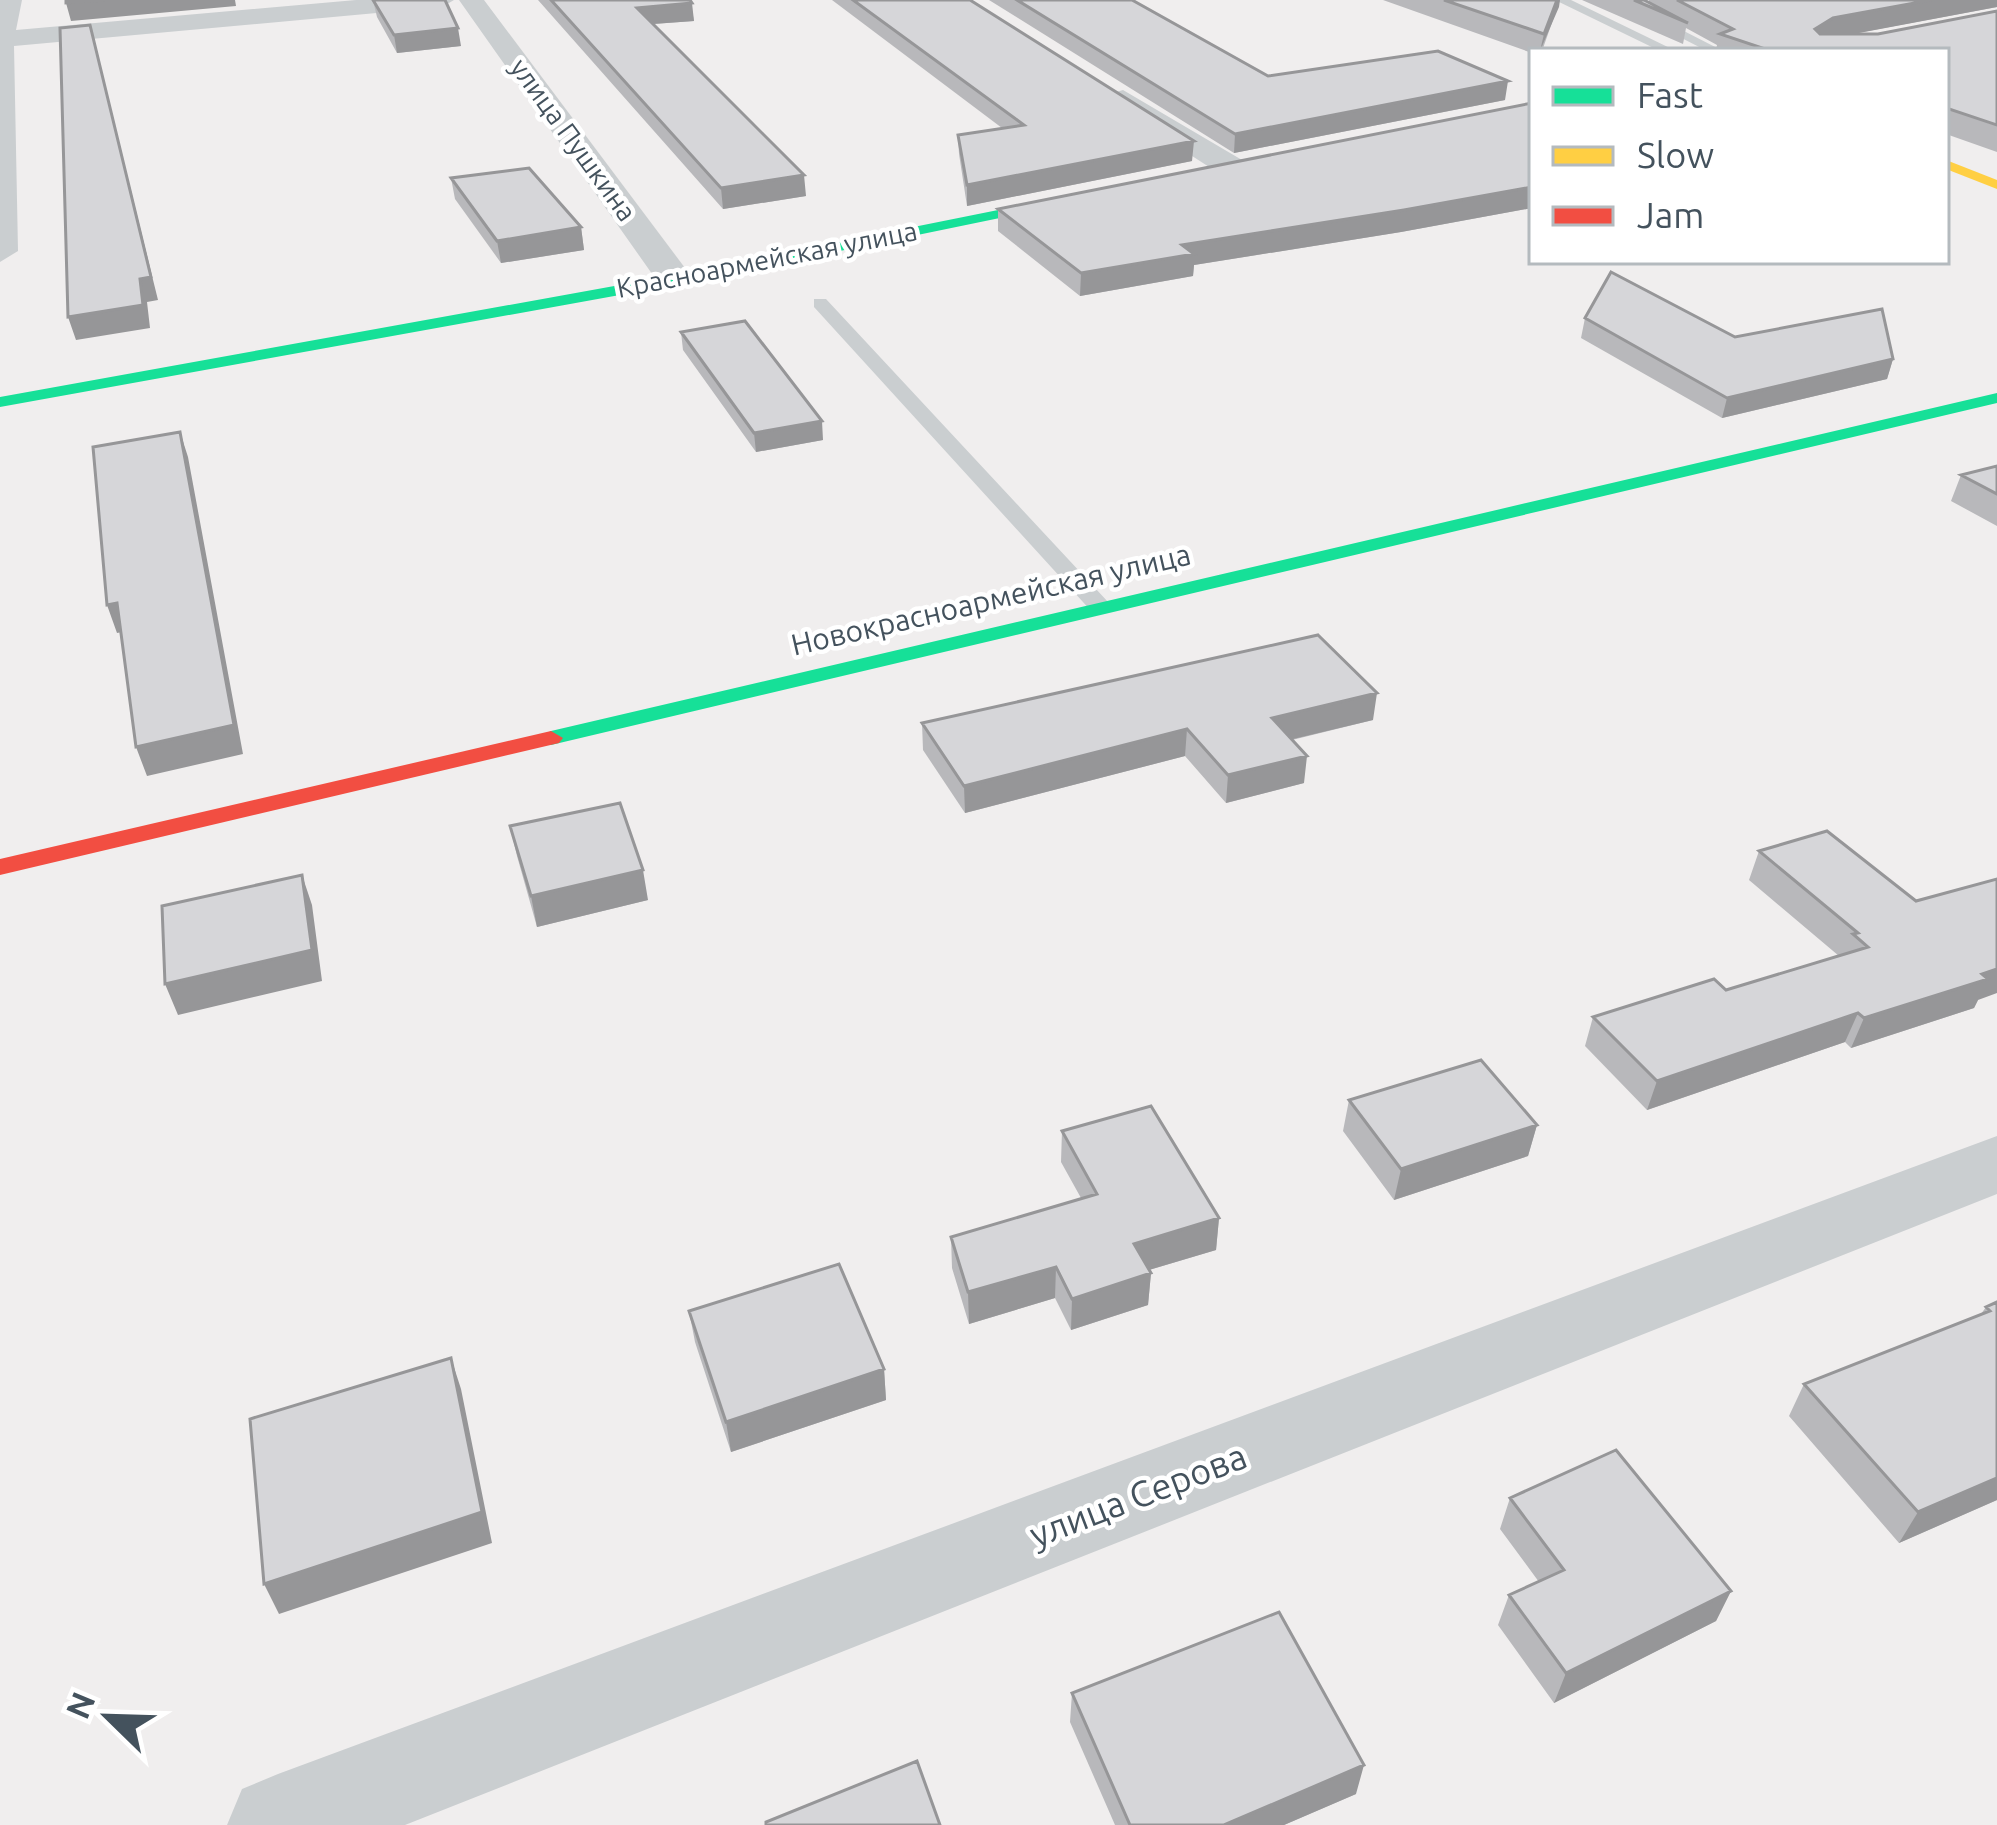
<svg xmlns="http://www.w3.org/2000/svg" width="1997" height="1825" viewBox="0 0 1997 1825" font-family="Ubuntu,sans-serif">
<rect width="100%" height="100%" fill="#f0eeee"/>
<g fill="none" stroke-linecap="round" stroke-linejoin="round">
<path fill="#caced0" fill-rule="evenodd" d="M1555 0H1571L1676 51H1660Z
M1658 0 1635 6 1723 51H1707L1617 5Z
M814 299H826L1109 603V613H1093L814 307Z"/>
<path fill="#caced0" fill-rule="evenodd" d="M0 0H22L16 30 356 0H454L442 7 14 46 18 251 0 262Z
M459 0H484L688 272 693 280 688 288H662Z
M1123 90 1242 160 1247 167 1231 177 1220 174 1113 105 1108 99 1113 93Z
M1997 1136V1194L405 1825H227L242 1789 278 1774Z"/>
<path fill="#16e098" fill-rule="evenodd" d="M1087 192 1092 193V199L675 285 0 407V397L675 275Z
M1997 393V403L551 745 539 738 551 731Z"/>
<path fill="#ffcf43" fill-rule="evenodd" d="M1946 160 1997 180V189L1946 169Z"/>
<path fill="#f24e42" fill-rule="evenodd" d="M551 731 563 738 559 743 0 875V859Z"/>
</g>
<path fill="#b8b8bb" d="M373 0 461 46 397 53 377 17Z
M538 0H690L694 21 653 24 806 196 723 209Z
M832 0H970L1192 161 967 206 959 154 958 135 1002 128Z
M989 0H1132L1268 76 1505 100 1234 153Z
M1383 0H1560L1542 51H1532V53Z
M1582 0H1644L1649 2V0H1997V7L1852 34H1878L1997 11V152L1946 134V51H1716L1717 45 1686 28 1683 44Z
M1532 103V208L1401 232 1194 265 1193 276 1080 296 998 231V209Z
M451 178 581 227 584 250 501 263 455 199Z
M1585 318 1735 337 1893 359 1887 379 1722 418 1581 338Z
M681 332 823 440 756 452 683 350Z
M1997 466V526L1951 501 1961 475Z
M1373 720 1292 740 1304 783 1226 803 1185 756 965 813 923 750 922 723Z
M510 826 648 900 537 927 517 856Z
M1759 851 1978 1000 1974 1008 1851 1048 1845 1042 1647 1110 1585 1046 1593 1017 1726 990 1839 956 1749 880Z
M1349 1100 1537 1125 1528 1156 1394 1200 1343 1131Z
M1062 1131 1219 1218 1216 1250 1149 1270 1151 1273 1148 1305 1071 1330 1055 1298 969 1324 952 1268 951 1237 1081 1198 1061 1162Z
M1997 1302V1500L1899 1543 1789 1416 1804 1384 1981 1314 1986 1307Z
M689 1311 884 1369 886 1400 731 1452 695 1342Z
M1510 1498 1731 1591 1716 1621 1554 1703 1498 1625 1509 1595 1539 1582 1500 1529Z
M1072 1693 1356 1794 1284 1825H1115L1070 1722Z"/>
<path fill="#969698" d="M104 0H235L236 6 71 21 66 3Z
M1557 0H1560L1559 7 1540 51 1544 34Z
M1931 0H1997V7L1827 39 1810 50 1815 29 1833 18Z
M692 3 694 21 639 25 637 8Z
M90 25 158 300 147 302 150 328 76 340 68 317Z
M458 28 461 46 397 53 394 35Z
M1508 81 1505 100 1234 153 1235 134Z
M1194 141 1192 161 967 206V185Z
M804 175 806 196 723 209 721 188Z
M1532 187V208L1401 232 1194 265 1193 276 1080 296 1081 273 1182 245Z
M581 227 584 250 501 263 497 241Z
M1893 359 1887 379 1722 418 1727 398Z
M822 421 823 440 756 452 754 433Z
M180 432 188 457 243 754 147 776 136 747Z
M117 603 127 631 117 633 107 605Z
M1377 693 1373 720 1268 745 1272 718Z
M1187 729 1185 756 965 813 964 786Z
M1307 756 1304 783 1226 803 1228 775Z
M643 870 648 900 537 927 531 896Z
M302 875 312 905 322 981 178 1015 165 984Z
M1997 969V993L1978 1000 1974 1008 1851 1048 1864 1018Z
M1858 1013 1845 1042 1647 1110 1657 1081Z
M1537 1125 1528 1156 1394 1200 1401 1169Z
M1219 1218 1216 1250 1132 1275 1134 1244Z
M1056 1267 1055 1298 969 1324 968 1292Z
M1151 1273 1148 1305 1071 1330 1072 1299Z
M451 1358 461 1389 492 1543 279 1614 264 1584Z
M884 1369 886 1400 731 1452 726 1422Z
M1997 1478V1500L1899 1543 1918 1512Z
M1731 1591 1716 1621 1554 1703 1566 1673Z
M1364 1765 1356 1794 1284 1825H1224Z"/>
<path fill="#d6d6d9" stroke="#969698" stroke-width="3" d="M66 0H104L66 3Z
M373 0H445L458 28 394 35Z
M551 0H690L692 3 637 8 804 175 721 188Z
M853 0H970L1194 141 967 185 958 135 1024 125Z
M1017 0H1132L1268 76 1438 51 1508 81 1235 134Z
M1444 0H1557L1544 34Z
M1634 0H1644L1688 23Z
M1677 0H1931L1833 18 1815 29 1820 34H1878L1997 11V125L1946 108V51H1771L1720 34 1733 29Z
M90 25 151 277 140 279 143 305 68 317 60 28Z
M1532 103V187L1404 210 1182 245 1194 254 1081 273 998 209Z
M529 168 581 227 497 241 451 178Z
M1611 272 1735 337 1882 309 1893 359 1727 398 1585 318Z
M745 321 822 421 754 433 681 332Z
M180 432 234 725 136 747 117 603 107 605 93 447Z
M1997 466V494L1961 475Z
M1318 635 1377 693 1272 718 1307 756 1228 775 1187 729 964 786 922 723Z
M620 803 643 870 531 896 510 826Z
M1827 831 1916 901 1997 879V969L1982 974 1988 979 1864 1018 1858 1013 1657 1081 1593 1017 1714 979 1726 990 1868 947 1853 934 1858 933 1759 851Z
M302 875 312 950 165 984 162 906Z
M1481 1060 1537 1125 1401 1169 1349 1100Z
M1151 1106 1219 1218 1134 1244 1151 1273 1072 1299 1056 1267 968 1292 951 1237 1097 1194 1062 1131Z
M839 1264 884 1369 726 1422 689 1311Z
M1997 1302V1478L1918 1512 1804 1384 1990 1311 1986 1307Z
M451 1358 482 1512 264 1584 250 1419Z
M1616 1450 1731 1591 1566 1673 1509 1595 1564 1570 1510 1498Z
M1279 1612 1364 1765 1224 1825H1130L1072 1693Z
M917 1761 940 1825H766V1822Z"/>
<g text-anchor="middle" stroke-width="9" stroke-linejoin="round" paint-order="stroke">
<g font-size="27" fill="#44525d" stroke="#fff">
<text transform="translate(573 140) rotate(54)" y="9">улица Пушкина</text>
<text transform="translate(767 260) rotate(-11)" y="9">Красноармейская улица</text>
</g>
<g font-size="30" fill="#44525d" stroke="#fff">
<text transform="translate(991 600) rotate(-13)" y="10">Новокрасноармейская улица</text>
</g>
<g font-size="36" fill="#44525d" stroke="#fff">
<text transform="translate(1138 1495) rotate(-21)" y="13">улица Серова</text>
</g>
</g>
<rect x="1529" y="48" width="420" height="216" fill="#ffffff" stroke="#b4babe" stroke-width="3"/>
<rect x="1553" y="87" width="60" height="18" fill="#16e098" stroke="#b4babe" stroke-width="3"/>
<text x="1637" y="108" font-size="36" fill="#44525d">Fast</text>
<rect x="1553" y="147" width="60" height="18" fill="#ffcf43" stroke="#b4babe" stroke-width="3"/>
<text x="1637" y="168" font-size="36" fill="#44525d">Slow</text>
<rect x="1553" y="207" width="60" height="18" fill="#f24e42" stroke="#b4babe" stroke-width="3"/>
<text x="1637" y="228" font-size="36" fill="#44525d">Jam</text>
<g transform="translate(108 1717) rotate(293)" stroke="#ffffff" stroke-width="9" paint-order="stroke">
<path d="M0-9L21 45L0 30L-21 45Z" fill="#44525d"/>
<text y="-18" font-size="33" font-weight="bold" text-anchor="middle" fill="#44525d">N</text>
</g>
</svg>
